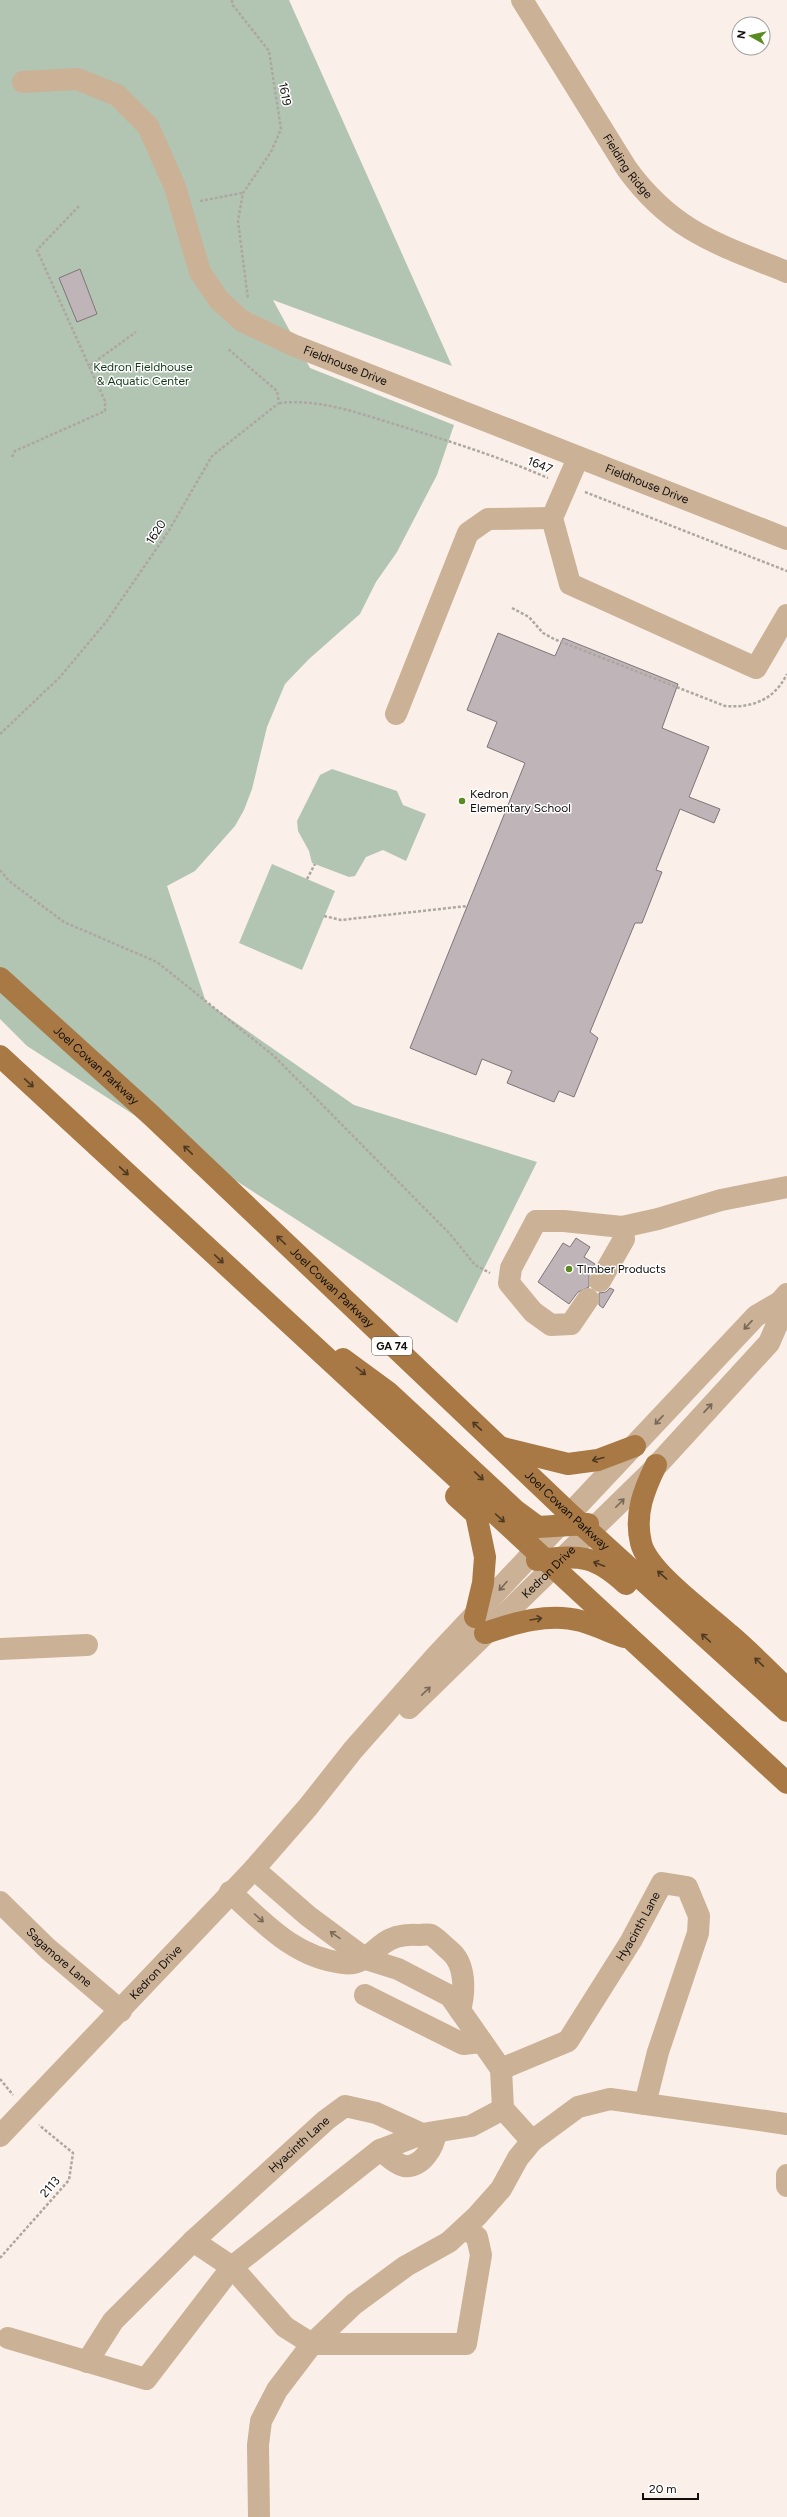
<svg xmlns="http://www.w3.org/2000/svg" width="787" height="2517" viewBox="0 0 787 2517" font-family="Figtree,sans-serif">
<rect width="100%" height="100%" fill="#faf0e9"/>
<path fill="#b2c5b3" d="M0 0H289L452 366 273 300 310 368 454 425 437 475 397 552 376 582 360 614 309 659 285 684 267 727 252 789 244 810 235 826 195 871 167 886 206 1002 354 1105 537 1162 457 1323 27 1046 0 1019Z
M332 769 397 791 403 805 426 814 406 861 383 850 366 857 355 876 349 877 312 863 309 851 298 831 297 821 320 775Z
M272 864 335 891 302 970 239 943Z"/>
<path fill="#bfb4b8" stroke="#807579" d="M80 269 97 314 77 322 59 278Z
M498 633 555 656 563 638 678 684 662 728 709 747 689 797 720 809 714 823 680 809 656 870 662 872 642 923H635L590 1032 598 1038 574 1097 559 1091 554 1102 507 1083 512 1071 482 1059 476 1075 410 1048 525 763 487 747 497 722 467 710Z
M576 1238 590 1247 584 1257 595 1264 589 1274V1287L578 1292 569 1304 538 1282 563 1243 570 1247Z
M610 1288 614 1290 603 1308 599 1305V1293L606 1292Z"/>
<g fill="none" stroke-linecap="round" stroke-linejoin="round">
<path stroke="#aea6a1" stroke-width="2.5" stroke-dasharray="3 2" stroke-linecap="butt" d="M232 0V4L269 51 281 129 271 152 243 193 238 221 248 299
M200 201 242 193
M79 206 37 250 89 366
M279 403C322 398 366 416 407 428 455 443 502 458 548 478
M12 457 15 451 105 411V401L89 366 136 332
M585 492 787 571
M512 608 529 617 543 633 554 639 725 706C753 708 774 700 787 674
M0 734 60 677 106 622 168 532 212 456 279 403 277 391 227 348
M0 870 9 881 64 922 157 962 274 1056 450 1234 475 1265 490 1273
M307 879 315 864
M324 916 341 920 467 906
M0 2079 13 2095
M0 2258 69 2180 73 2153 39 2125"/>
<g stroke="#cbb196" stroke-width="22">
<path id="s1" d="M522 0 627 169C673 232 718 244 787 272"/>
<path id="s2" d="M23 82 77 79 117 95 148 126 175 187 200 272 219 300 242 321 293 345 787 539"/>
<path d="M578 458 552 518 570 584 756 668 787 615"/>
<path d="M396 714 468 533 488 519 552 518"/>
<path d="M600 1281 624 1239 622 1227"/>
<path d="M588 1299 571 1324 551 1325 533 1312 509 1283 511 1268 536 1221H564L622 1227 658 1219 721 1200 787 1187"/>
<path d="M0 1649 87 1645"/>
<path id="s3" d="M409 1708 649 1474 769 1343 779 1320 780 1302"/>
<path d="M254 1869 308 1916 366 1959 398 1969 450 1996 501 2069 503 2109 532 2141"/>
<path d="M230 1892C264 1923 295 1958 343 1963 362 1966 371 1952 384 1943 395 1935 407 1934 419 1935 422 1935 428 1934 431 1935 437 1938 444 1946 450 1951 466 1964 465 1992 460 2010"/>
<path id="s4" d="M0 1902 48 1949 121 2011"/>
<path d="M365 1995 463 2044 482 2042"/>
<path id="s5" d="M501 2069 568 2041 631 1941 662 1883 687 1887 699 1916 698 1933 658 2052 645 2104"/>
<path id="s6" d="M0 2136 254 1869 308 1807 353 1750 436 1656 756 1316 780 1302 787 1294"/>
<path d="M380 2150C387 2155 395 2164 404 2166 422 2168 434 2147 436 2132"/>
<path d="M787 2175V2186"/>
<path d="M193 2241 232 2267 285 2327 312 2344H466L481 2255 477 2237 465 2228"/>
<path d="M8 2338 146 2379 232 2267 380 2150 422 2134"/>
<path id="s7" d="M87 2362 113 2321 193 2241 326 2120 345 2106 376 2113 422 2134 471 2126 503 2109"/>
<path d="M259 2517 258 2445 261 2421 277 2390 312 2344 354 2304 406 2266 449 2242 477 2216 501 2189 518 2158 532 2141 578 2107 610 2099 787 2124"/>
</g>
<g stroke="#a87945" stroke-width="22">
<path id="s8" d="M0 978 152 1116 571 1515 787 1711"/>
<path d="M0 1056 787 1783"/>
<path d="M343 1359 388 1392 515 1510 538 1527 588 1524"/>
<path d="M503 1448 568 1464 598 1460 635 1446"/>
<path d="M656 1465C644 1490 634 1514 641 1543 648 1572 706 1613 729 1634 749 1651 768 1670 787 1689"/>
<path d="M456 1496 476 1514 485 1557 483 1583 475 1617"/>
<path d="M537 1560C579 1556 593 1553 626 1584"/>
<path d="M485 1633C515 1623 549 1612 581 1621 595 1625 610 1632 624 1637"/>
</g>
</g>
<defs><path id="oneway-shaft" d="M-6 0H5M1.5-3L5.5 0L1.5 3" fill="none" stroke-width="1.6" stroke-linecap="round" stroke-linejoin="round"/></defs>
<g stroke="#4e3923">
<use href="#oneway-shaft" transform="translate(29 1083) rotate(43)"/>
<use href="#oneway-shaft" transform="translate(188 1150) rotate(-136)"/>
<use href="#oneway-shaft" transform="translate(124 1171) rotate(43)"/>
<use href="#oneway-shaft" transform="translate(281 1240) rotate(-136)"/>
<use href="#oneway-shaft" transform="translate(219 1259) rotate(43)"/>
<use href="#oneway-shaft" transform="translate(361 1371) rotate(38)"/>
<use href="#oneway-shaft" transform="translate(477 1426) rotate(-137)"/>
<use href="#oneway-shaft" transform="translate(598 1459) rotate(165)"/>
<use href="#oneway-shaft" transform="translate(479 1476) rotate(43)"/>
<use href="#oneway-shaft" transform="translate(500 1518) rotate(42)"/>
<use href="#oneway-shaft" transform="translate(599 1564) rotate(-159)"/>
<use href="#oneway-shaft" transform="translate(662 1575) rotate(-139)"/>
<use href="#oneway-shaft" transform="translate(536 1619) rotate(-9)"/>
<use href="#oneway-shaft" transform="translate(706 1638) rotate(-138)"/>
<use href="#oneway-shaft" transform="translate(759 1662) rotate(-136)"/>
</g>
<g stroke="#786858">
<use href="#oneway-shaft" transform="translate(748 1325) rotate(133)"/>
<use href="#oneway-shaft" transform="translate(708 1408) rotate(-47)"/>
<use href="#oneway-shaft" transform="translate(659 1420) rotate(133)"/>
<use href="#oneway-shaft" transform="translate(620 1503) rotate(-45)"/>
<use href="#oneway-shaft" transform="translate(503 1586) rotate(132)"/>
<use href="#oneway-shaft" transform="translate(426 1691) rotate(-44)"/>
<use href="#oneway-shaft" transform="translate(259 1918) rotate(42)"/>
<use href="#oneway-shaft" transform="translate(335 1935) rotate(-145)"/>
</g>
<g fill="#5a8b21" stroke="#fff" stroke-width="1.5">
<circle cx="462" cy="801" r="4"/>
<circle cx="569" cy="1269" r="4"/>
</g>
<g text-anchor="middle" stroke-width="3" stroke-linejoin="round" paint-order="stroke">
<rect fill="#fff" stroke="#595655" stroke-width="1" x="372" y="1337" width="40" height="18" rx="3"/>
<g font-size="11" font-weight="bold" fill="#120e0c">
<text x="392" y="1350">GA 74</text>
</g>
<g font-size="12" fill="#120e0c" stroke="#fff">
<text transform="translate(285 94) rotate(79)" y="4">1619</text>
<text dy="4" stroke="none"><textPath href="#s1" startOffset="197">Fielding Ridge</textPath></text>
<text dy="4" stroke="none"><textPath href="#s2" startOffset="474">Fieldhouse Drive</textPath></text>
<text transform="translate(540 465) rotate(22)" y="4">1647</text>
<text dy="4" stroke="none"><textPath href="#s2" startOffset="798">Fieldhouse Drive</textPath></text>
<text transform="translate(156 532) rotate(-57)" y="4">1620</text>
<text dy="4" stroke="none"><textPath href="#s8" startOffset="130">Joel Cowan Parkway</textPath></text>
<text dy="4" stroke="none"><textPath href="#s8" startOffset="454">Joel Cowan Parkway</textPath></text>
<text dy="4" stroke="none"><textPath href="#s8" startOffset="778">Joel Cowan Parkway</textPath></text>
<text dy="4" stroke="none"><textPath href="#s3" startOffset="195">Kedron Drive</textPath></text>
<text dy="4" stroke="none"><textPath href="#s5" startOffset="207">Hyacinth Lane</textPath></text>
<text dy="4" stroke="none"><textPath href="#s4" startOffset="81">Sagamore Lane</textPath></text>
<text dy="4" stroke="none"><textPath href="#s6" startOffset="226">Kedron Drive</textPath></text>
<text dy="4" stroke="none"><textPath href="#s7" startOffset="305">Hyacinth Lane</textPath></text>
<text transform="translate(50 2187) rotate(-49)" y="4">2113</text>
</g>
<g font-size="12" fill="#0d3814" stroke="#fff">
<text x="143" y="371">Kedron Fieldhouse<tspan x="143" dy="14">&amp; Aquatic Center</tspan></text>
</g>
<g font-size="12" fill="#120e0c" stroke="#fff" text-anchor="start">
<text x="470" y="798">Kedron<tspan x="470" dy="14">Elementary School</tspan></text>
<text x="577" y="1273">TImber Products</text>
</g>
</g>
<g transform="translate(751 36) rotate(278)"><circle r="19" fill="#ffffff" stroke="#a09f9e"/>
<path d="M0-3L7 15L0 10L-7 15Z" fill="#5a8b21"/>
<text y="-6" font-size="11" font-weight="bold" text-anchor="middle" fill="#120e0c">N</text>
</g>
<path d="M643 2493v6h55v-6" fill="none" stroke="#120e0c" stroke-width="2"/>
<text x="649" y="2493" font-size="12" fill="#120e0c" stroke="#ffffff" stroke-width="3" paint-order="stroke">20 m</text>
</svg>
